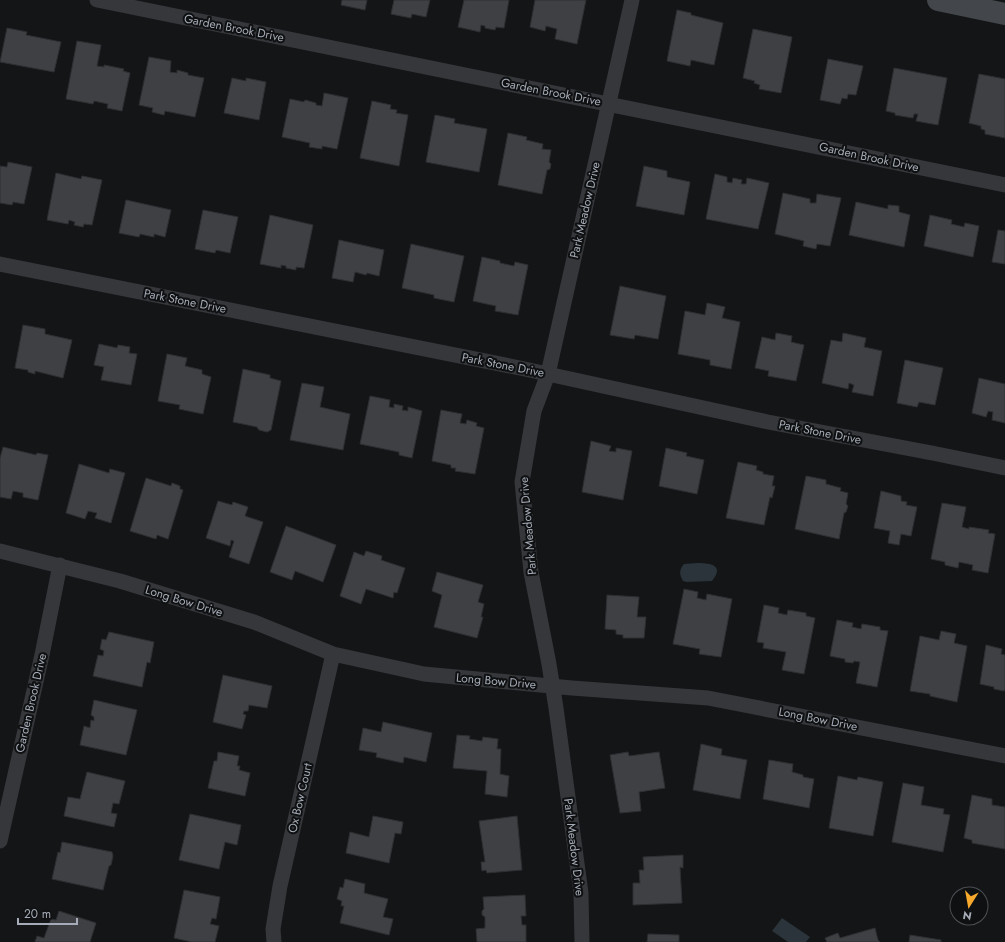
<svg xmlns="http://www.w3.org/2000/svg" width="1005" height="942" viewBox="0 0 1005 942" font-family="Jost,sans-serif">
<rect width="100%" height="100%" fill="#141516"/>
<path fill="#2a343a" d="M697 563C710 563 725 565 712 581L687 582 683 581C679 574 679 570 684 564Z
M782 918 810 937 806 942H788L772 931Z"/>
<path fill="#3e4043" stroke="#2e2f32" d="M342 0H367L365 10 341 5Z
M394 0H430L426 17 412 14 411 18 391 14Z
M464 0H509L504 28 496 27 495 30 485 28V26L481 25 480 32 458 27Z
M535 0H586L577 44 555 39 557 29 546 26 545 31 530 27Z
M677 10 691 13V15L723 23 714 65 691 60 690 66 667 61Z
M7 28 27 32 26 35 61 42 54 72 0 62Z
M753 29 792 37 781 93 759 89 760 85 754 83 755 81 743 78Z
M77 41 101 45 97 66 104 67V65L124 69 123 71 130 73 122 111 107 108 108 104 94 101 93 104 66 99Z
M149 57 171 61 170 72 177 73V70L188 73V75L204 78 195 117 165 111 164 115 152 112 153 108 139 105Z
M828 59 863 66 856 95 848 94 847 99 842 98 840 104 820 100Z
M894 68 947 78 938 125 916 121 918 114H914L913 118 895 115V113L886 111Z
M979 74 1005 79V138L985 134V130L981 129V126L969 123Z
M232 78 246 81V78L266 82 259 120 224 113Z
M324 93 348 98 337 149 322 146V149L309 147 310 143 282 137 290 99 304 102 305 100 316 103V105L322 106Z
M372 101 391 105 390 109 397 110 396 113 408 115 399 166 360 158Z
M435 115 455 119 454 123 487 129 479 172 426 162Z
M508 133 527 137 526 140 543 144 542 149 551 150 549 162 551 164 550 169 547 170 542 194 498 185Z
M8 162 32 167 24 204 13 202 12 205 0 203V166L7 167Z
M644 166 667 171V177L690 182 684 215 636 206Z
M56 173 81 179 82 176 102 180 92 225 84 224 83 227 74 225 75 222 69 220 68 224 47 220Z
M715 174 727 177V182L732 183 733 178 742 180 741 184H746L747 178 769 183 758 229 706 219Z
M783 193 810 199V203H816L817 194 841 198 830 246 817 244 816 249 803 246 804 241 775 234Z
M126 200 171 210 165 237 154 234V237L140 234 139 237 119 233Z
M856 202 888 209V205L899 206V212L910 215 904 247 849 235Z
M203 210 238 217 230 253 216 250 215 253 195 249Z
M270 215 313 225 304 268 296 267V270L286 268V266L281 265V268L260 264Z
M930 215 952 220 951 224 964 227 965 223 979 226 973 257 924 246Z
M998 230 1005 231V264L992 262Z
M339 240 384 250 379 276 367 273 366 275 355 272 353 282 332 278Z
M411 244 464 256 454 302 434 298V295L402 288Z
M482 257 500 261V263L514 266 515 262 528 265 518 315 495 311 496 306 473 301Z
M620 286 666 296 658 339 635 335 634 339 610 335Z
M707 303 725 307 722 318 740 322 731 369 710 365V360L678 354 685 311 705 315Z
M23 325 45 329V334L72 340 63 378 35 371V374L28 372V370L15 368Z
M776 333 792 336 791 342 804 345 796 381 768 376 769 371 755 368 762 337 775 340Z
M843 333 866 338 864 347 882 351 873 396 852 392 854 385 849 383 848 389 822 383 831 340 842 342Z
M99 344 117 348 118 345 130 347 129 353 137 354 131 385 101 380 104 367 94 365Z
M167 354 187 358 185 366 202 370V374L211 377 203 414 179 409 180 405 158 401Z
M905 360 943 368 935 405 919 402 917 407 897 403Z
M243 369 270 375V378L281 381 271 430 267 432 259 430 257 427 233 422Z
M979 378 1005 384V423L992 420 993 412 988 411 986 417 972 413Z
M302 383 324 387 320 407 350 414 343 450 290 440Z
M370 396 390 400 389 407 394 408V404L403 406 402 410 408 411V407L422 411 412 458 399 455V452L360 444Z
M441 410 462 414 460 423 466 424 467 420 477 423 476 426 484 428 475 474 455 471 456 468H451V465L432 461Z
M591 441 611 446 609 451 616 452V448L632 451 623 500 582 492Z
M3 447 36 455 37 453 48 455 38 500 23 497V493L13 491 11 499 0 497V458Z
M666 448 687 453 686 456 704 460 697 494 659 486Z
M738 462 757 466 756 470 763 472V474L774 476 772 486H775L772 498 770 497 764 525 726 518Z
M79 464 109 473 110 469 125 473 111 523 95 518 97 513 88 511 85 519 66 513Z
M806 476 826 480V484L841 488 840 491 848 493 846 504 848 506 846 512 844 513 839 539 795 529Z
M146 478 171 486 172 483 180 486V489L183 490 168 539 157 535 156 539 130 531Z
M881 491 901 496V501L907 502 906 505 917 507 911 536 901 534 899 545 888 543 890 531 874 528Z
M218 501 232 505 233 502 248 507 245 516 263 522 249 564 229 557 234 541 231 540 230 546 206 538Z
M942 503 966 507 962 527 969 529V527L989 530 988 533 995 534 988 573 972 570 973 565 959 562 958 568 945 565V562L931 559Z
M286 526 336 545 323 582 295 571 292 580 270 572Z
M366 551 382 556 381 560 405 568 397 593 394 592 393 598 366 589 361 604 340 596 354 552 364 556Z
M437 572 483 585 478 602 484 604 481 617H483L477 638 434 627 442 595 432 591Z
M684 589 698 592 697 598 706 600 707 594 732 599 721 657 699 654 700 649 673 644Z
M607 595 639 597 637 617H646L644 638H623V635L616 634V630L605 629Z
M764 605 779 608 778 613 787 615 788 610 806 613V616L815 618 804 674 782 670 786 652 763 648 764 643 757 642Z
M837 620 853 623 852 627 861 629 862 624 880 627V630L888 631 877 687 856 683 860 662 854 661 853 663 845 662V659L830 656Z
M941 631 956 634 954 643 967 646 957 702 930 696V694L910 691 920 636 939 640Z
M109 632 154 642 150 663 147 662 142 687 93 676 98 655 103 656 104 651 100 649 102 639 106 640Z
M986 645 1002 649 1001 654 1005 655V689L1004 691 994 689V687L980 684Z
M223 675 272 686 267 708 249 705 248 711H244L243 714 246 715 242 729 213 722Z
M94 700 137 710 126 755 80 745 84 726 90 728 91 720 94 721V717L91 715Z
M383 722 432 733 426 762 404 757 403 763 376 757 377 753 359 750 363 728 381 732Z
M457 735 470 736 469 739 482 741 483 737 498 739 497 749H501L500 774 509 776 507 797 485 794 487 771 453 768Z
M701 744 722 749 721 755 747 760 740 799 693 790Z
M218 752 239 756 237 766H240L239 770 250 773 245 796 208 788 214 761H217Z
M628 752 629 756 659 752 665 788 639 792 641 811 620 813 610 755Z
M769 760 793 764 792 772 803 775V777L814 779 809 808 763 799Z
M87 772 125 781 119 804 113 803 111 813 117 814 114 827 64 816 68 797 80 799Z
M838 776 857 780 858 777 883 782 873 836 829 828Z
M903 783 924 787 921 805 944 809 943 814 950 815 943 852 892 842Z
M972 795 992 799V805L1005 807V849L972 843V840L964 838Z
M190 814 241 825 237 845 225 842 219 869 179 860Z
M373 816 403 822 401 834 395 833 389 863 346 853 350 832 369 837Z
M517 816 522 870 487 873 486 870 482 871 481 862H485L479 821Z
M62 842 112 852 113 856 111 865 109 866 103 890 52 879 58 852 60 853Z
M683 855V868L680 867 682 903 633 905V883H640L639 870H644L643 857Z
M345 879 365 884 364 893 388 899 383 917 393 919 389 935 340 923 344 906H341L342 901 337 899 340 887 343 888Z
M184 890 220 897 216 919 212 918 210 924 219 926 215 942H192L174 938Z
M525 895 526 916H521L522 925H526V942H477L476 929 485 928V917L482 915V911L484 909 483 897Z
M59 911 96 923 90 942H35L37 936 44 938 51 919 56 920Z
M875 928 878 940 880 942H827L825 938 838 933 840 938Z
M648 934 679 935V942H647Z
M910 935 941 940V942H909Z"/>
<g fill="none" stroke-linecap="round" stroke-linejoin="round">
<path stroke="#35373b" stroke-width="15" d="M97 0 1005 185
M0 264 520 368 768 422 932 453 1005 468
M0 551 120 581 254 622 333 654 424 674 572 688 708 698 1005 756
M0 841 42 655 60 565
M274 942 273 929 280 886 333 654
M582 942 581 893 556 708 549 664 531 572 522 482 534 411 548 374 632 0"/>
<path stroke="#43464b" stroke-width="22" d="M938 0 1005 14"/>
</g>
<g text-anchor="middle" stroke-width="4" stroke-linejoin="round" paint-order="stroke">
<g font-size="12" fill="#a6acb7" stroke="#0f1011">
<text transform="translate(234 28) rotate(11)" y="4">Garden Brook Drive</text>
<text transform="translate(551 92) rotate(11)" y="4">Garden Brook Drive</text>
<text transform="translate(869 157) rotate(12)" y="4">Garden Brook Drive</text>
<text transform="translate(585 210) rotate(-77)" y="4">Park Meadow Drive</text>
<text transform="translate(185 301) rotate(11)" y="4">Park Stone Drive</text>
<text transform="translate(503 365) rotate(11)" y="4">Park Stone Drive</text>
<text transform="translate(820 432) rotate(11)" y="4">Park Stone Drive</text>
<text transform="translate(528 526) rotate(-95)" y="4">Park Meadow Drive</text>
<text transform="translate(184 601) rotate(17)" y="4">Long Bow Drive</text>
<text transform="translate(496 681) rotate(5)" y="4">Long Bow Drive</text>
<text transform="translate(31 703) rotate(-77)" y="4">Garden Brook Drive</text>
<text transform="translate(818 719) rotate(11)" y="4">Long Bow Drive</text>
<text transform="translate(300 798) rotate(-77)" y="4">Ox Bow Court</text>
<text transform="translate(574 847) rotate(83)" y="4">Park Meadow Drive</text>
</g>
</g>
<g transform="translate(969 906) rotate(191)"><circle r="19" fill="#0f1011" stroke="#4b4e53"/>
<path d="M0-3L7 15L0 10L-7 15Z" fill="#f6a92d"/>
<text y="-6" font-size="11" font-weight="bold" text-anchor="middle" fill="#a6acb7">N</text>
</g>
<path d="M18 918v6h59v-6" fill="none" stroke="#a6acb7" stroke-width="2"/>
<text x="24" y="918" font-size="12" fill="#a6acb7" stroke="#0f1011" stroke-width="3" paint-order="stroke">20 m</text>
</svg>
